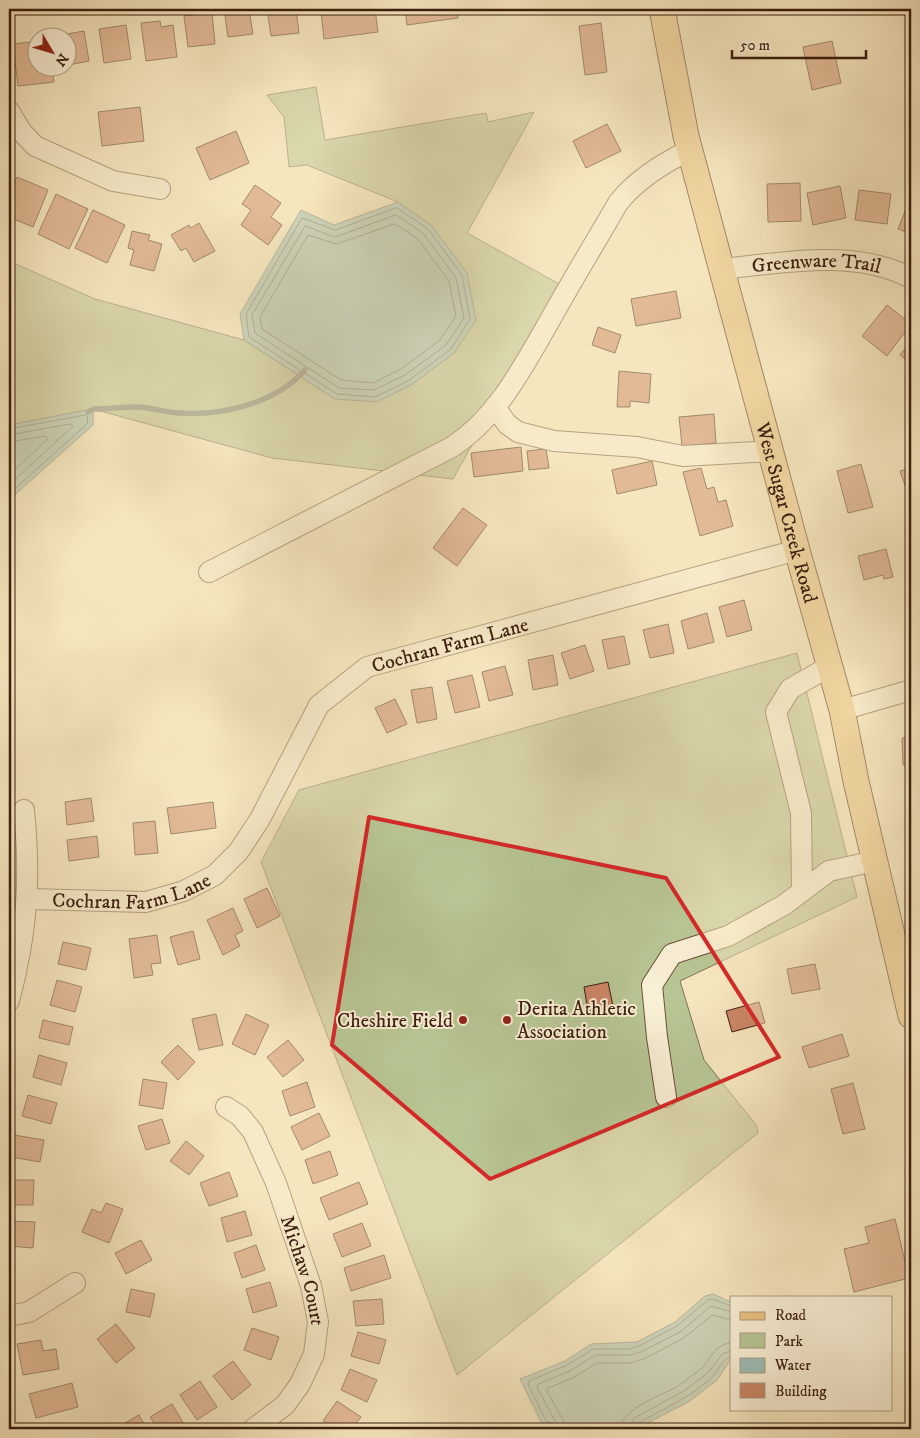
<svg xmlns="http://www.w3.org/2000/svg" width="920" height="1438" viewBox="0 0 920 1438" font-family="'IM FELL DW Pica',serif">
<rect width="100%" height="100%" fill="#f6e6be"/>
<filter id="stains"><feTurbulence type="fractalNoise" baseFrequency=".004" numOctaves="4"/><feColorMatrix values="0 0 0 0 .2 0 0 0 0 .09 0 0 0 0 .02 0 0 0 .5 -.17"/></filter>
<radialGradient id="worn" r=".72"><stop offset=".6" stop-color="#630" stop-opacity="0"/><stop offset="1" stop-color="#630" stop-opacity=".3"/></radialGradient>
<path fill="#b8c694" stroke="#7a7251" d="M316 87 325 140 486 113 488 122 534 112 467 233 561 285 453 479 272 458 93 409 9 425V261L95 299 244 340 335 399 398 202 307 165 289 167 284 117 267 95Z
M797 653 857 897 680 981 704 1060 757 1126 758 1133 457 1375 261 862 299 790Z"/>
<path fill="#9dbeb6" stroke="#767e73" d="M398 202 431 225 467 273 476 320 454 353 411 385 377 402 335 399 244 340 240 314 301 210 334 225Z
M93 409V425L9 500V425Z
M713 1294 731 1302V1359L717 1380 690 1401 636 1429H548L543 1426 520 1379 565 1361 591 1344 637 1342 675 1322 705 1296Z"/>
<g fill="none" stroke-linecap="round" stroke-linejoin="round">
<path stroke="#6c6e62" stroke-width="1" d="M397 208 428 229 462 275 470 319 451 349 408 381 375 397 337 394 249 337 246 314 302 218 335 230Z
M396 215 423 233 456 278 464 318 446 345 405 375 374 390 339 388 255 333 252 315 305 226 335 237Z
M395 224 418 239 449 281 456 316 440 340 401 369 373 383 341 380 262 329 260 317 308 235 336 244Z
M9 429 85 415 88 417 87 424 9 494
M9 435 70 424 73 426 9 485
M9 442 45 436 48 439 9 475
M550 1429 528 1384 529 1381 567 1365 593 1349H629L639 1346 677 1326 708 1300 713 1299 731 1306
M557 1429 556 1423 537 1387 538 1384 570 1371 595 1355H629L641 1352 680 1332 711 1306 731 1312
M564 1429 563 1420 547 1391 548 1388 573 1378 597 1363H629L644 1359 684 1338 712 1315 731 1320
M621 1429C622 1406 664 1396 681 1384 688 1379 696 1373 703 1367 712 1357 715 1344 731 1343
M629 1429 634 1418 684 1391 709 1372 722 1354 731 1351
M635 1429 638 1423C663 1409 692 1397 713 1376 719 1370 722 1358 731 1357"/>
<path stroke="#767e73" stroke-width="5.5" d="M88 412 93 409C108 409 121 407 136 407 150 407 164 412 178 413 221 416 275 404 305 370
M535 1429 549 1424"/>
</g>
<path fill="#cb8667" stroke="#3b1d0e" d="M224 9H249L253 34 228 37Z
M267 9H296L299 33 271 36Z
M344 9H375L378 32 324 39 321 12Z
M405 9H457L458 18 407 25Z
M212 13 215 44 188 47 184 16Z
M160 21 161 27 173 25 177 57 146 61 141 23Z
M601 23 607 72 585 75 579 26Z
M126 25 131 59 104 63 99 29Z
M84 31 89 61 68 65V38L56 36Z
M38 41V68H52L54 82 18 86 13 44Z
M832 41 841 83 812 90 803 47Z
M140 107 144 141 102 146 98 112Z
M607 124 621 151 586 168 573 141Z
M236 131 249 163 210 180 196 148Z
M17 177 48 190 33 227 9 217V196Z
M800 183 801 221 768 222 767 184Z
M255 185 281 203 271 217 282 225 268 245 241 225 251 210 242 204Z
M840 186 846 218 813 225 807 193Z
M859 190 891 194 887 224 855 220Z
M56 194 88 209 69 249 38 234Z
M911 196V234L898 229Z
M93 210 125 225 107 263 75 248Z
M199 223 215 251 194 262 186 248 181 251 171 235 189 225 191 228Z
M132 231 150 235 148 240 162 244 154 271 130 265 134 250 128 248Z
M676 291 681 318 636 326 631 299Z
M887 305 911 324 887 356 862 336Z
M598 327 621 335 615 353 592 345Z
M911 341V364L900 355Z
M619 371 651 374 649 403 630 401V407H617Z
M714 414 716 443 682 446 679 417Z
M521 447 523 471 474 477 471 453Z
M546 449 549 468 529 470 527 451Z
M652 461 657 485 617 494 612 470Z
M861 464 873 507 848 513 837 471Z
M701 468 707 489 714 487 718 502 726 500 733 526 700 536 683 472Z
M911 468V490L907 491 900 471Z
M463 508 487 525 457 566 433 548Z
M886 549 893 577 884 579 883 575 864 580 858 556Z
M744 600 752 630 727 637 719 607Z
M707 613 714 642 688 649 681 621Z
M668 624 674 653 650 658 643 630Z
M624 636 630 664 608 669 602 640Z
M585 645 594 671 570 679 561 653Z
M553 655 558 685 533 690 528 660Z
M505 666 513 695 489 701 482 672Z
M472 675 480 707 455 713 447 681Z
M432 687 437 719 417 723 411 690Z
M395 699 407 724 387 733 375 708Z
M911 737V765H903L902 738Z
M91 798 94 821 67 825 65 802Z
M213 802 216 828 171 834 167 808Z
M155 821 158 853 135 855 133 823Z
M97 836 99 857 69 861 67 840Z
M267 888 280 916 257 928 244 899Z
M233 908 243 931 235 935 240 946 223 955 207 920Z
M193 931 200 959 178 965 170 937Z
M157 935 161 963 151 964 153 975 134 978 129 939Z
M63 942 91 948 86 970 58 964Z
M815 964 820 989 792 994 787 969Z
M57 980 82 987 75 1012 50 1005Z
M608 982 613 1006 588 1011 584 987Z
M759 1002 765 1023 732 1032 726 1011Z
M216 1014 223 1045 199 1050 192 1019Z
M246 1014 269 1025 255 1055 232 1044Z
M43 1020 73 1027 69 1045 39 1038Z
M842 1034 849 1056 809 1068 802 1047Z
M288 1040 304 1060 283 1077 267 1057Z
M178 1045 195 1062 178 1080 161 1062Z
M39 1055 67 1063 61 1085 33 1077Z
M143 1079 167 1083 163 1109 139 1105Z
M307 1082 315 1107 290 1116 282 1091Z
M853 1083 865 1129 843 1134 831 1089Z
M28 1095 57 1103 51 1124 22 1116Z
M319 1113 330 1136 302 1150 291 1127Z
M162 1119 170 1143 146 1150 138 1126Z
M14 1135 44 1140 40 1162 11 1157Z
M186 1141 204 1156 189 1175 170 1161Z
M330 1151 338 1175 313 1184 305 1160Z
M229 1172 238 1196 209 1206 200 1183Z
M9 1180H34L33 1205H9Z
M359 1182 368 1204 329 1220 320 1198Z
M106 1203 123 1209 109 1243 82 1232 92 1209 101 1213Z
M245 1211 252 1235 227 1242 221 1218Z
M895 1219 909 1278 854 1292 844 1249 869 1243 865 1227Z
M10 1221 35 1222 33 1248 9 1246Z
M362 1223 371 1246 342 1257 333 1234Z
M141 1240 152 1260 126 1274 115 1253Z
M256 1245 265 1270 242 1278 234 1253Z
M384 1255 391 1278 351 1291 344 1268Z
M270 1282 277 1306 253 1313 246 1289Z
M131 1289 155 1294 150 1317 126 1312Z
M382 1299 384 1324 356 1326 353 1301Z
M116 1324 135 1348 116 1363 97 1339Z
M252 1328 279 1337 271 1360 244 1350Z
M358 1332 386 1340 379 1364 351 1356Z
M41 1340 43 1351 56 1349 59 1369 23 1375 17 1344Z
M233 1361 251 1385 232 1400 213 1376Z
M350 1369 377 1380 367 1402 341 1390Z
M200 1381 217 1407 197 1420 180 1395Z
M72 1383 78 1407 36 1418 29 1394Z
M337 1401 361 1417 352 1429H336L323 1421Z
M172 1404 185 1426 179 1429H158L150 1417Z
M139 1415 147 1429H119L118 1427Z"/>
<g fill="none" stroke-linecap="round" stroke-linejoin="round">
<defs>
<g id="minor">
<path d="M9 111 21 131 35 146 113 181 160 189"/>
<path id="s1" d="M721 269C782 263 854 248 911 278"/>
<path d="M495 407 507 424 518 432 554 441 637 447 683 456 771 451"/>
<path d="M209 572 452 447C498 417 522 368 549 322 571 282 595 243 618 203 636 180 663 163 690 150"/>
<path d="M842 710 911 690"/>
<path d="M802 891 801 813 776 712 790 689 830 666"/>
<path id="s2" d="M28 899 146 902 184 891 215 875 239 851 260 819 319 705 367 667 797 550"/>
<path d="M9 1001C27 934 31 879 24 810"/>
<path d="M666 1097 657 1037 652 985 672 954 728 936 784 905 829 871 875 861"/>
<path id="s3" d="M226 1107 240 1116 253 1132 276 1183 311 1286 318 1322 314 1354 300 1384 285 1405 253 1429"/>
<path d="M9 1316 29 1312 75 1283"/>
</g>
<g id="major">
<path id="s4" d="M662 9 686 136 797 550 842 710 856 781 911 1016"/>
</g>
</defs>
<use href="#minor" stroke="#6a4f3a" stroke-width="22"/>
<use href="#major" stroke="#3b1d0e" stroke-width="27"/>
<use href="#minor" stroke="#f9efd5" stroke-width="20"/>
<use href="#major" stroke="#ebc37f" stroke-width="25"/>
</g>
<path d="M0 0H920V1438H0ZM369 817 666 878 779 1057 490 1179 332 1045Z" fill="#f6e6be" fill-opacity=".55" fill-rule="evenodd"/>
<path fill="none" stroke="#d62828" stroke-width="4" stroke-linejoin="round" d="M369 817 666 878 779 1057 490 1179 332 1045Z"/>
<g fill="#8f2418" stroke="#f9efd5" stroke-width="2">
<circle cx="463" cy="1020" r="5"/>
<circle cx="507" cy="1020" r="5"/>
</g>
<g text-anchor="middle" stroke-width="4" stroke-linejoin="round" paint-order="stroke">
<g font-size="20" fill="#3b1d0e" stroke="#f9efd5">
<text dy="7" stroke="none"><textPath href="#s1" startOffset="96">Greenware Trail</textPath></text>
<text dy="7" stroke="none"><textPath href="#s4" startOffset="519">West Sugar Creek Road</textPath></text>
<text dy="7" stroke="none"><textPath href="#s2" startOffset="540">Cochran Farm Lane</textPath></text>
<text dy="7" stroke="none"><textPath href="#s2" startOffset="105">Cochran Farm Lane</textPath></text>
<text dy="7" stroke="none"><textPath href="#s3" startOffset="185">Michaw Court</textPath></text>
</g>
<g font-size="20" fill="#3b1d0e" stroke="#f9efd5" text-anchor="start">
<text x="517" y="1015">Derita Athletic<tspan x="517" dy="23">Association</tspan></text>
<text x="453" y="1027" text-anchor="end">Cheshire Field</text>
</g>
</g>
<rect width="920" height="1438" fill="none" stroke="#f6e6be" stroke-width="30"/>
<rect x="10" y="10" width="900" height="1418" fill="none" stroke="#3b1d0e" stroke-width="2.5"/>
<rect x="15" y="15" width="890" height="1408" fill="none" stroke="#3b1d0e"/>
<rect x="730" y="1296" width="162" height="115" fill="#f9efd5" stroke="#ad9b85"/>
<rect x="740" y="1312" width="25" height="8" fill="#ebc37f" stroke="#ad9b85"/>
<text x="775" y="1320" font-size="15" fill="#3b1d0e">Road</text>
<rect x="740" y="1333" width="25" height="15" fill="#b8c694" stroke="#ad9b85"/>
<text x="775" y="1346" font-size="15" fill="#3b1d0e">Park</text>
<rect x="740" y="1358" width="25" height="15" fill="#9dbeb6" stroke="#ad9b85"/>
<text x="775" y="1370" font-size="15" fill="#3b1d0e">Water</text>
<rect x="740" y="1383" width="25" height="15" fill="#cb8667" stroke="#ad9b85"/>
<text x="775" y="1396" font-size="15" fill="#3b1d0e">Building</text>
<g transform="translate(52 52) rotate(128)"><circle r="24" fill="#f9efd5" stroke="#ad9b85"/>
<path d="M0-4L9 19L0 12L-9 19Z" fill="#8f2418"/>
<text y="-8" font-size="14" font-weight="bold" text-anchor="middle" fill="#3b1d0e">N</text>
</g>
<path d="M732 50v8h134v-8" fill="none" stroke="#3b1d0e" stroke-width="2.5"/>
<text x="740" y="50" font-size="15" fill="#3b1d0e" stroke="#f9efd5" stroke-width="4" paint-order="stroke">50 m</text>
<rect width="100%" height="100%" filter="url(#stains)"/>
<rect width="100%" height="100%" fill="url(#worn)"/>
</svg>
